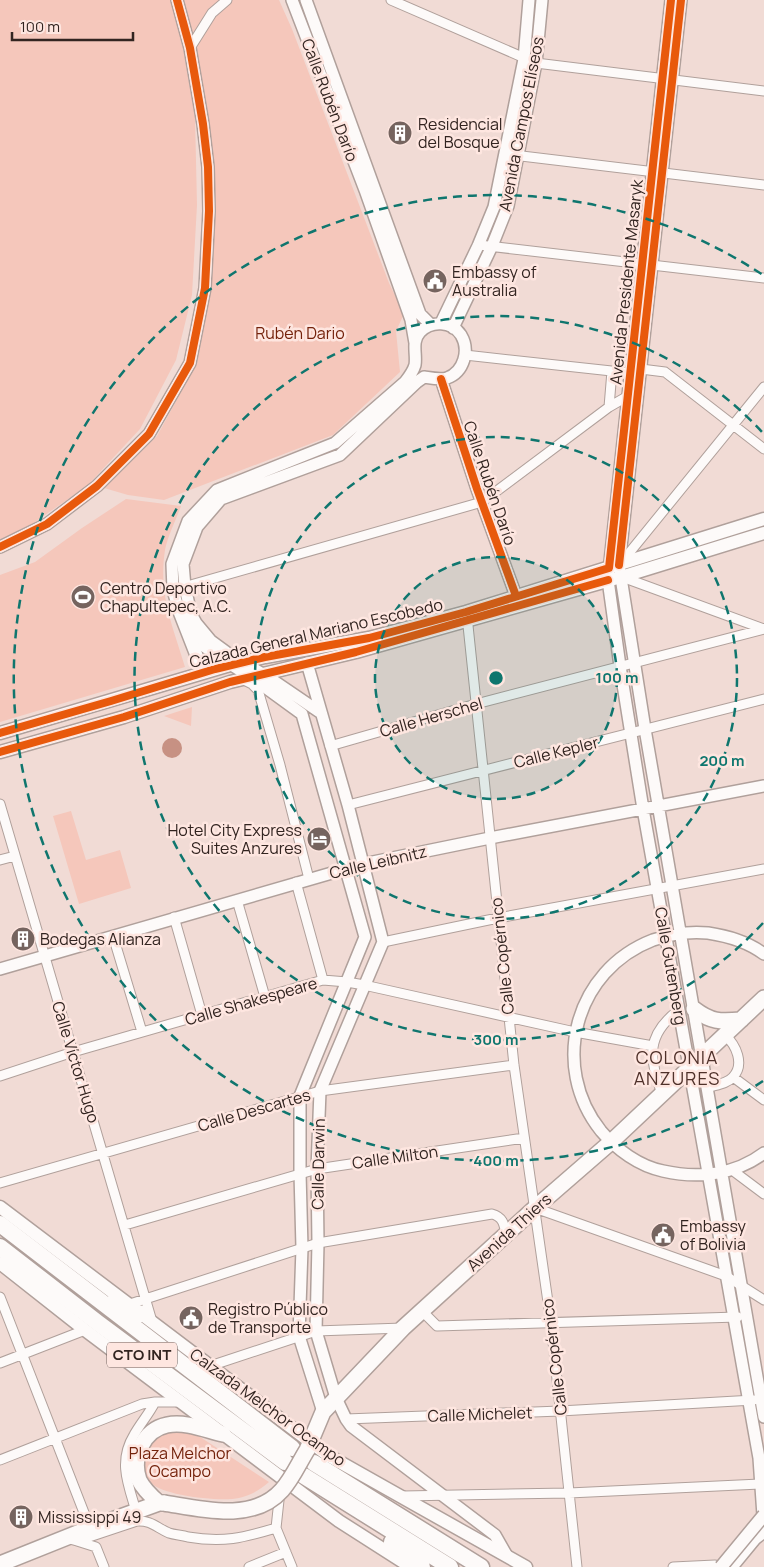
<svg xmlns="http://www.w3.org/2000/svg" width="764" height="1567" viewBox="0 0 764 1567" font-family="Manrope,sans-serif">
<rect width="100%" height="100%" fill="#f1dbd5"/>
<path fill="#f5c7bb" d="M0 0H170L181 36 195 117 197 205 192 295 176 360 140 429 87 486 19 533 0 541Z
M182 0H279L292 29 389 283 404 314 396 331 400 372 333 435 164 500 128 495 104 488 157 436 197 363 210 289 214 210Z
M126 499 181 506C176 520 168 535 165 550 158 595 173 626 185 667L0 722V575L35 562 82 528Z
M192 707 191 726 164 716Z
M71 811 86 860 120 850 131 888 79 904 53 816Z
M163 1431H191L269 1482C260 1490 251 1495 239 1498 221 1502 162 1496 150 1482 146 1477 144 1471 143 1465 140 1447 150 1441 163 1431Z"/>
<path fill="#c79183" d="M162 748a10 10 0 1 1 20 0a10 10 0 1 1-20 0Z"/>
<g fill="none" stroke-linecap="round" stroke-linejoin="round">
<defs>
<path id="minor" d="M391 0 536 63 764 91
M190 48 212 13 227 0
M505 154 764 185
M479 245 764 278
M465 355 630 373
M641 369 665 372 764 449
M609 407 612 371
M621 563 764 387
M622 577 764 629
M173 590 482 502 609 407 628 396
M467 616 514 1065 551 1323 577 1567
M246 681 252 684 258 690 280 765 309 879
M330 746 476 704 764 629
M0 804 151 1318
M348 805 764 699
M0 860 15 856
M296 882 323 980
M237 900 265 997
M174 917 202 1015
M113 936 142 1032
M383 942 498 918 764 869
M0 1076 73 1052 323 980 347 982 364 985 575 1032 653 1046
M733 1077 764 1100
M707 1088C715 1085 727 1084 733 1077 745 1064 736 1045 725 1035
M662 1094C649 1059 645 1035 679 1010
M732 1170 764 1194
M0 1183 320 1091 514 1065
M535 1208 726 1276 764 1300
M125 1225 317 1169 524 1138
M0 1297 90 1528
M130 1304 318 1243 492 1214C503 1217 504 1224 506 1234
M422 1311 437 1326 738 1317
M0 1363 85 1330
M210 1366 316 1331 403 1328
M346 1419 560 1411 754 1400
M0 1460 142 1404 155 1402H181
M280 1491 276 1528 292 1567
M403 1496 569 1493 760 1484
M136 1511C128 1484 118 1461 134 1435 140 1424 149 1414 155 1402
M66 1538 77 1541 137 1521C151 1520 157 1528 169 1533 175 1535 182 1535 188 1537 223 1543 243 1538 276 1528
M77 1541 96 1547 104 1567
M249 1567 286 1552
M673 1567 715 1565"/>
<path id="tertiary" d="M292 0 365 190 411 320 415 343
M306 0 420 314 430 324
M671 0 608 580 620 666 643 809 759 1458 764 1530
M681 0 619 565 645 729 764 1417
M441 323 478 246 494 207 524 59 529 0
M453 328 492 246 508 206 536 63 542 0
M441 379 477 489 516 596
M0 547 47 524 97 486 149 434 190 363 205 288 209 211 208 167 203 124 190 48 177 0
M307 663 348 805 383 942 320 1091 317 1169 318 1243 316 1331 336 1398 346 1419 351 1426 495 1535 507 1556
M321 713 271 679 226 652 211 641 196 623 191 614 185 587 183 564 197 527 221 499 340 455 417 382 424 377C431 378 440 380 447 378 464 372 470 350 461 335 452 321 431 320 420 332 411 342 417 354 415 365 413 372 409 377 405 382L335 443 217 490 188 521 172 564 173 590 178 608 193 635 205 647 222 659 251 677 302 714 365 937 300 1096V1173L302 1248 299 1336 323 1412
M764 954C748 942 728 936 708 933 689 931 671 934 653 940 575 970 549 1066 601 1131 617 1150 639 1166 663 1171 698 1179 735 1175 764 1153
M0 969 363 864 490 838 764 786
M732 1567 755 1539 764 1532"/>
<path id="secondary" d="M178 608 203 672
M0 733 230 665 265 657 369 638 466 612 764 519
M0 752 124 717 230 682 356 652 621 577 764 533
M0 1207 329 1456 526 1567
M0 1263 85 1330 339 1521 411 1567"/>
<path id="primary" d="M694 1009C711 1022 720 1022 741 1020
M307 1450 323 1412 403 1328 535 1208 611 1142 764 998
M159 1503C152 1497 143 1488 139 1480 131 1458 143 1430 167 1425 185 1421 206 1430 223 1434
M0 1564 90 1528 159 1503H164"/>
<path id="motorway" d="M0 1224 292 1448
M0 1247 98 1323 285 1462
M114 1302 128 1312 143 1314
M314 1463 481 1567
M304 1476 450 1567
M392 1542 419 1563 422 1567"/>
</defs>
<use href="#minor" stroke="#b0a09b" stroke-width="11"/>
<use href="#tertiary" stroke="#b0a09b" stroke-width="14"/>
<use href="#secondary" stroke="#b0a09b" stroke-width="15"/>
<use href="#primary" stroke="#b0a09b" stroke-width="18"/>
<use href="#motorway" stroke="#b0a09b" stroke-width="19"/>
<use href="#minor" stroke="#fdfaf9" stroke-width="9"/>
<use href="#tertiary" stroke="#fdfaf9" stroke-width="11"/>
<use href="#secondary" stroke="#fdfaf9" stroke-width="12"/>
<use href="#primary" stroke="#fdfaf9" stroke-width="15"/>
<use href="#motorway" stroke="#fdfaf9" stroke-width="16"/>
<defs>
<path id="secondary-bridge" d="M721 1567 764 1515"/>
<path id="primary-bridge" d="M164 1503C201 1509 253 1523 282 1490 292 1479 299 1463 307 1450"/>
</defs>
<use href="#secondary-bridge" stroke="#b0a09b" stroke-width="15" stroke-linecap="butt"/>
<use href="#primary-bridge" stroke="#b0a09b" stroke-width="18" stroke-linecap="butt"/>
<use href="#secondary-bridge" stroke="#fdfaf9" stroke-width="12"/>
<use href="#primary-bridge" stroke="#fdfaf9" stroke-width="15"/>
<defs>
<path id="cycleway" d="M441 379 477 489 516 596
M0 547 47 524 97 486 149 434 190 363 205 288 209 211 208 167 203 124 190 48 177 0
M619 565 681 0
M0 733 111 701 215 669 265 657 369 638 466 612 609 568 671 0
M0 752 124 717 230 682 356 652 608 580"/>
</defs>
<use href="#cycleway" stroke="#fee6e0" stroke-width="11"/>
<use href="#cycleway" stroke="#e8590c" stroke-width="8"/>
</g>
<circle cx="496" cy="678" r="121" fill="#0f766e" fill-opacity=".12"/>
<g fill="none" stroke="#0f766e" stroke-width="2.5" stroke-dasharray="9 6">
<circle cx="496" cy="678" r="121"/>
<circle cx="496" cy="678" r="241"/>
<path d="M763 923A362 362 0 1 1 763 433"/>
<path d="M763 1081A483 483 0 1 1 763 275"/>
</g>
<defs>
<symbol id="building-disc" viewBox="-11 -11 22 22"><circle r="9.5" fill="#75645f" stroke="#fee6e0"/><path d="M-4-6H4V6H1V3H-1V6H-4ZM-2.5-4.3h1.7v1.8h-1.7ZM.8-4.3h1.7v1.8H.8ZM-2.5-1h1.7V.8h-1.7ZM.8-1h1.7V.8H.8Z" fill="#fff"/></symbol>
<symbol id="civic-disc" viewBox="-11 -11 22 22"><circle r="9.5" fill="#75645f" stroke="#fee6e0"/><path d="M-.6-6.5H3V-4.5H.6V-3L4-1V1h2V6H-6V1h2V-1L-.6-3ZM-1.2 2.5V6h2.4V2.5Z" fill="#fff"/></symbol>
<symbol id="stadium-disc" viewBox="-11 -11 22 22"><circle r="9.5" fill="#75645f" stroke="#fee6e0"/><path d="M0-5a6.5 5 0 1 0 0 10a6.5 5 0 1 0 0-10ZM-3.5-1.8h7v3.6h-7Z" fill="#fff"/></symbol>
<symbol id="hotel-disc" viewBox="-11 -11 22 22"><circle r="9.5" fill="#75645f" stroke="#fee6e0"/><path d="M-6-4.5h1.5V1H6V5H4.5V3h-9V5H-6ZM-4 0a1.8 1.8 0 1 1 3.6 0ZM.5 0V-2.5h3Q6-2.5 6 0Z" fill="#fff"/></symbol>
</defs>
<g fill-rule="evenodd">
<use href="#building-disc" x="386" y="119" width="28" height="28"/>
<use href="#civic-disc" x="421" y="267" width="28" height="28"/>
<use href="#stadium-disc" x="69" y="583" width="28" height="28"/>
<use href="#hotel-disc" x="305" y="825" width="28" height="28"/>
<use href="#building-disc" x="9" y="925" width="28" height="28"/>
<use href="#civic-disc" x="649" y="1221" width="28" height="28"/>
<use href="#civic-disc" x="177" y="1304" width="28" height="28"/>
<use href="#building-disc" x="7" y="1503" width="28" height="28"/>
</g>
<g text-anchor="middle" stroke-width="5" stroke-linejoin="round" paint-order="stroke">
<rect fill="#fee6e0" stroke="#6f5e5a" stroke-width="1" x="107" y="1342.5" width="70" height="25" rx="4"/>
<g font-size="15" font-weight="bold" fill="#322420">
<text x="142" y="1360">CTO INT</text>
</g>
<g font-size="16" fill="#322420" stroke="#fee6e0">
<text transform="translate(330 100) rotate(69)" y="6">Calle Rubén Darío</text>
<text transform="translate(521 124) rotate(-79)" y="6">Avenida Campos Elíseos</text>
<text transform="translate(626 282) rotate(-84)" y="6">Avenida Presidente Masaryk</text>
<text transform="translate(490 483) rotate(71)" y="6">Calle Rubén Darío</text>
<text transform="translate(316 633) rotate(-13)" y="6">Calzada General Mariano Escobedo</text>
<text transform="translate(431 717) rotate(-16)" y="6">Calle Herschel</text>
<text transform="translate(556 752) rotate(-14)" y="6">Calle Kepler</text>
<text transform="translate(378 862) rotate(-13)" y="6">Calle Leibnitz</text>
<text transform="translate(502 956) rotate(-96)" y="6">Calle Copérnico</text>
<text transform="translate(671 966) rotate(80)" y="6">Calle Gutenberg</text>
<text transform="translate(251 1001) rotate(-16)" y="6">Calle Shakespeare</text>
<text transform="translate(76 1062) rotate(73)" y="6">Calle Víctor Hugo</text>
<text transform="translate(254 1110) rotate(-16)" y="6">Calle Descartes</text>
<text transform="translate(395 1157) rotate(-8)" y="6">Calle Milton</text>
<text transform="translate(318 1164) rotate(-89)" y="6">Calle Darwin</text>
<text transform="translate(509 1232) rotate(-42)" y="6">Avenida Thiers</text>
<text transform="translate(554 1357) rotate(-97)" y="6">Calle Copérnico</text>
<text transform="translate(268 1407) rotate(36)" y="6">Calzada Melchor Ocampo</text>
<text transform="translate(480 1414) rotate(-2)" y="6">Calle Michelet</text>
</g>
<g font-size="16" fill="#322420" stroke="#fee6e0" text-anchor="start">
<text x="418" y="130">Residencial<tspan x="418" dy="18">del Bosque</tspan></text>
<text x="452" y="278">Embassy of<tspan x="452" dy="18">Australia</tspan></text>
<text x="100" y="594">Centro Deportivo<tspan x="100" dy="18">Chapultepec, A.C.</tspan></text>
<text x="302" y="836" text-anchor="end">Hotel City Express<tspan x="302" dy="18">Suites Anzures</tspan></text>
<text x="40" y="945">Bodegas Alianza</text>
<text x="680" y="1232">Embassy<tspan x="680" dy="18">of Bolivia</tspan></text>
<text x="208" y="1315">Registro Público<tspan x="208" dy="18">de Transporte</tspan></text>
<text x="38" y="1523">Mississippi 49</text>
</g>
<g font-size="16" fill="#74220b" stroke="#fee6e0">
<text x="300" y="339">Rubén Dario</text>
<text x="180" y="1459">Plaza Melchor<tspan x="180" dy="18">Ocampo</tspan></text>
</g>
<g font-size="18" letter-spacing="1" fill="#4f312a" stroke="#fee6e0">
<text x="677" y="1064">COLONIA<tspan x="677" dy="21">ANZURES</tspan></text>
</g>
</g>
<circle cx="496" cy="678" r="8" fill="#0f766e" stroke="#fee6e0" stroke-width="2.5"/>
<g font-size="15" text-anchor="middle" font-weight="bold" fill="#0f766e" stroke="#fee6e0" stroke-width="5" stroke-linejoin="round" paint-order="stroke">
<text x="617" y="683">100 m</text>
<text x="722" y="766">200 m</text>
<text x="496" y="1045">300 m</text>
<text x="496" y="1166">400 m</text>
</g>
<path d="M12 32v8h121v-8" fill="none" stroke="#322420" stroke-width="2.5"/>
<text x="20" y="32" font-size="15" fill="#322420" stroke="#fee6e0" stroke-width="4" paint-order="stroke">100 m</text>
</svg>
